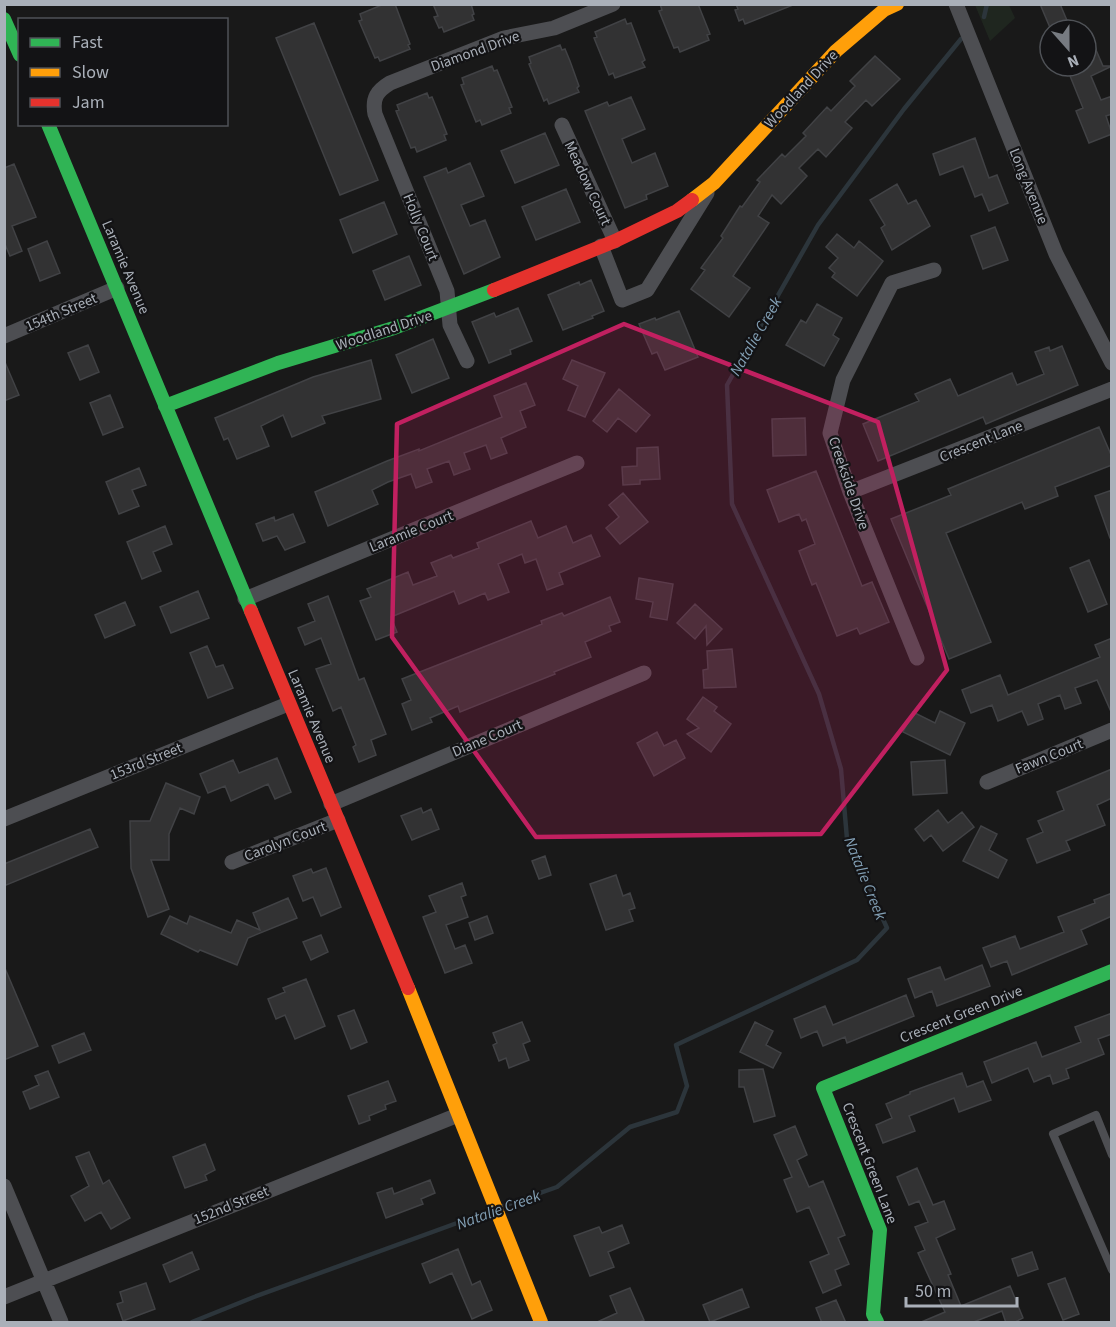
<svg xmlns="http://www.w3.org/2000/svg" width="1116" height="1327" viewBox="0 0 1116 1327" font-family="'Source Sans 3',sans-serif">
<rect width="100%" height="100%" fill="#191919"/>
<path fill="#1f261f" d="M975 5H1009L1015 18 990 41Z"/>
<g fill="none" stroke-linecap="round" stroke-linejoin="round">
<path stroke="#2c353b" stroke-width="4.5" d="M984 17 987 4
M503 1206 557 1187 630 1127 677 1112 687 1086 676 1045 857 960 887 928 847 839 841 769 819 694 732 504 727 385 818 225 904 109 961 39
M192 1322 254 1297 490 1211"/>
</g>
<path fill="#323233" stroke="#414245" stroke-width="1.5" d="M384 4H395L410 44 408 45 410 49 380 61 378 57 375 58 359 21 362 20 360 14Z
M433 4H471L474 14 472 15 474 20 444 32 442 27 439 28 434 17 438 16Z
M660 4H698L710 34 707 35 709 40 680 52 678 47 674 48 659 11 662 10Z
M736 4H793V5L745 24 743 19 739 21 735 10 738 9Z
M1040 4H1060L1071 30H1051Z
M625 19 627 24 631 23 645 60 642 62 645 67 615 78 613 73 609 75 594 38 597 37 595 32Z
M314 23 378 180 340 195 276 38Z
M1086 27 1103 66H1112L1091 76 1101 100 1112 96V114L1106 116 1112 134 1089 143 1076 111 1083 108 1066 66H1086Z
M560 45 562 50 565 49 570 61 579 86 577 88 579 92 549 104 547 99 544 101 529 64 531 63 529 57Z
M875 56 900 79 872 106 866 100 845 122 852 128 826 157 818 149 799 168 807 176 781 204 772 195 758 216 769 223 733 276 750 288 729 317 691 289 705 270 701 268 723 238 721 236 740 206 742 207 760 182 757 180 782 154 785 157 806 136 803 133 827 107 831 111 855 86 850 81Z
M492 66 494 71 497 70 512 107 509 108 511 113 482 125 480 120 476 122 461 85 464 84 462 78Z
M427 93 429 98 432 97 437 109 447 134 444 135 446 140 417 152 415 147 411 148 396 111 399 110 397 105Z
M631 97 645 129 622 139 632 163 655 153 668 186 646 195 647 199 625 208 585 111 607 102 609 106Z
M545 133 559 165 515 183 501 151Z
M975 138 989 178 997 175 1008 203 989 211 982 194 975 197 963 166 940 175 933 154Z
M470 163 484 196 461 205 470 226 485 220 500 257 464 274 424 177 446 168 448 173Z
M14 164 36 217 12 226 22 251 10 256 4 242V168Z
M897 184 908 204 916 200 930 226 892 250 881 228 885 225 870 200Z
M566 189 580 222 536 240 522 207Z
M384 202 397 234 353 253 340 220Z
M995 227 1008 260 983 269 971 236Z
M837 234 854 248 859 241 883 261 857 296 832 277 835 273 829 268 838 258 826 247Z
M47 241 60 273 40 281 28 249Z
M409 256 421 285 385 300 373 271Z
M591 280 604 311 592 316 593 318 563 330 548 295 579 282 580 285Z
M817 304 842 318 833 335 839 339 824 366 786 345 801 320 806 323Z
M518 308 532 341 510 350 511 354 489 363 472 322 494 313 496 317Z
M679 311 698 357 665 370 657 352 652 354 639 324 655 318 656 320Z
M433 339 449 378 412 393 396 355Z
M88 345 99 372 80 380 68 353Z
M1062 346 1078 385 986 424 983 417 878 461 863 424 919 401 915 394 950 379 958 396 1012 373 1017 385 1044 374 1035 352 1049 347 1050 351Z
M4 360 19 395 4 401Z
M371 360 381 399 322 416 325 423 292 437 283 415 261 426 269 446 237 459 228 438 224 440 215 418 313 377Z
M572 360 605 373 585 417 568 410 578 386 563 379Z
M526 383 535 405 520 411 526 427 501 438 507 453 491 459 486 445 464 453 470 469 454 475 449 461 427 469 432 482 416 488 411 474 388 482 372 490 378 504 328 526 315 492 387 461 419 449V451L502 417 494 396Z
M619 389 650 415 636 432 618 418 607 432 593 421Z
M110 395 123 427 103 435 90 403Z
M805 418 806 455 773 456 772 419Z
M1099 427 1112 457V465L1055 487 1058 496 1025 509 1022 502 946 533 991 642 949 659 891 519 951 495 948 489Z
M658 447 660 479 640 480V484L623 485 622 467 637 466V448Z
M139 468 146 485 132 490 139 506 119 514 106 482Z
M816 471 862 586 872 582 889 622 860 634 857 628 837 636 816 583 812 585 799 551 815 544 806 519 802 521 799 514 779 522 767 490Z
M1112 490V538H1110L1095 496Z
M623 493 648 522 620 544 606 528 619 517 609 505Z
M293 514 305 542 285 550 277 536 263 541 256 524 274 517 275 521Z
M531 521 538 538 566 526 573 543 591 535 600 556 559 573 563 584 547 590 536 559 525 563 522 554 498 564 509 592 488 600 485 593 459 604 454 591 391 617 397 632 376 640 360 601 371 597 367 589 408 572 413 585 437 576 431 563 451 555 453 558 479 548 477 543Z
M165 526 172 544 153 552 161 571 142 579 127 542Z
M1089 560 1107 604 1088 612 1070 568Z
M639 578 673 584 667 620 650 617 653 602 636 599Z
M198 591 209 618 171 633 160 607Z
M328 596 359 680 364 678 386 734 371 740 376 755 359 762 353 747 356 745 341 707 333 711 316 669 331 664 321 638 305 645 298 628 315 621 308 604Z
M610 597 620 622 609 626 611 631 585 642 591 657 554 672 555 674 460 712 458 706 430 718 432 722 412 730 402 704 411 700 402 679 542 624 541 621 562 613 564 616Z
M125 602 135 625 105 638 95 615Z
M695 604 722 629 707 645 706 626 695 639 677 623Z
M1112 638V714L1097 680 1075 688 1081 703 1065 709 1060 695 1038 704 1043 719 1028 725 1022 711 998 721 992 705 971 713 962 690 1000 675 1008 695 1100 657 1095 645Z
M207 646 216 667 223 665 233 688 208 698 190 653Z
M732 649 736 687 704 688 703 670 708 669 707 651Z
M703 697 717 707 714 711 731 724 711 752 687 734 699 728 687 719Z
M940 711 965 723 950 755 903 732 913 712 935 723Z
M657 732 664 746 676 740 685 758 654 776 637 743Z
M277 758 291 792 275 799 268 784 231 801 225 786 208 793 200 774 233 760 239 773Z
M945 760 947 793 913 795 911 762Z
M1112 769V798L1097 805 1105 825 1066 841 1070 850 1037 863 1027 839 1043 832 1038 821 1064 810 1057 792Z
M166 783 200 797 194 814 180 808 169 834V860H151L169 909 148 917 131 868 130 821H150Z
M421 808 423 813 431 809 439 829 412 840 401 816Z
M938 810 948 823 962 812 974 827 943 851 931 835 924 841 915 829Z
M981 826 997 834 989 850 1007 860 998 878 963 861Z
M90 829 98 847 4 886V864Z
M545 856 551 875 539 879 532 861Z
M326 868 341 907 321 916 313 897 303 901 293 876 311 869 313 873Z
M616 875 623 896 630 893 635 908 629 910 633 921 606 930 590 884Z
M462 883 466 895 461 897 468 917 446 925 455 949 465 945 472 963 445 973 423 917 436 912 429 896Z
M1112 893V916L1081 930 1087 944 1012 975 1007 961 991 967 983 948 1015 936 1020 949 1064 932 1058 917 1095 903 1094 900Z
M288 898 297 918 248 938 237 965 200 950 198 952 161 934 170 916 187 924 190 916 231 933 237 920 260 930 253 913Z
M487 916 493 933 475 940 469 923Z
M321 935 328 952 311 960 303 942Z
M982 965 990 986 937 1006 932 991 915 998 908 979 940 967 945 980Z
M4 966 38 1046 4 1060Z
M306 979 325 1026 295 1039 285 1015 276 1019 268 999 285 992 283 988Z
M906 995 914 1016 847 1043 845 1037 823 1046 817 1031 801 1038 794 1019 825 1006 833 1025Z
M354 1010 367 1042 351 1049 338 1016Z
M1112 1013V1034L1098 1039 1104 1054 1066 1069 1069 1078 1053 1084 1050 1075 1034 1082 1028 1068 992 1083 984 1062 1036 1042 1042 1057 1058 1051 1081 1042 1075 1027Z
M522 1022 530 1041 523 1044 529 1060 509 1068 506 1058 499 1061 493 1045 497 1043 493 1033Z
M755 1022 773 1031 766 1045 781 1053 773 1068 740 1052Z
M84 1033 91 1050 59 1063 52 1046Z
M763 1069 775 1116 754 1122 744 1087H739V1070Z
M48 1071 59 1097 30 1109 23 1092 39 1085 35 1076Z
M962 1073 967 1087 983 1081 991 1100 959 1112 954 1098 909 1116 915 1131 883 1143 876 1125 892 1118 886 1104 910 1094V1092Z
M388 1081 396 1101 385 1105 386 1109 369 1116 370 1120 359 1124 348 1096Z
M795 1126 807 1155 797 1160 809 1187 823 1181 845 1235 838 1238 849 1264 835 1270 841 1285 823 1293 810 1262 829 1254 809 1207 797 1212 784 1180 792 1177 774 1135Z
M205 1144 215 1170 205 1175 207 1180 185 1188 173 1157Z
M89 1152 103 1184 109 1180 130 1218 111 1229 101 1212 85 1221 71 1196 89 1186 76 1157Z
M917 1168 933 1205 944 1201 955 1229 936 1238 951 1274 948 1275 961 1306 1010 1286 1023 1318 1013 1323H1006L1002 1311 971 1323H919L945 1312 918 1253 925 1250 915 1227 928 1222 919 1201 909 1205 897 1177Z
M430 1180 435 1193 421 1199 423 1204 386 1218 377 1193 392 1188 394 1194Z
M622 1225 629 1243 608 1252 614 1267 590 1276 574 1236 599 1227 602 1233Z
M458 1249 472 1285 480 1281 492 1310 472 1319 452 1273 430 1283 422 1264Z
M192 1252 199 1269 170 1282 163 1265Z
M1032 1252 1038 1269 1018 1276 1012 1259Z
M1065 1278 1079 1314 1063 1320 1048 1284Z
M146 1283 155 1309 123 1321 117 1304 123 1302 120 1292Z
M630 1288 644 1320 637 1323H595L617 1313 610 1296Z
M742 1289 749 1307 710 1322 703 1305Z
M836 1300 846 1323H822L816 1308Z"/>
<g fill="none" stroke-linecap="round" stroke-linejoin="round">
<path stroke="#4d4e52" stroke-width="8" d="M1112 1155 1096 1115 1053 1134 1112 1270"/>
<path stroke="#4d4e52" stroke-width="15" d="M956 4 1056 254 1112 363
M562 125 615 241
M601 246 622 300 647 290 707 193
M4 336 117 288
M467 361 450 325 447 291 375 114C372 98 377 91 390 83L504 38 554 28 613 4
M850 492 1112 389
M245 599 577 463
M917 658 850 492 830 433 843 380 892 283 934 270
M987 782 1112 730
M331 804 644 673
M4 819 288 704
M232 862 338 820
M4 1186 61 1322
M4 1297 458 1115"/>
<path stroke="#30b455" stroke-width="14" d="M4 19 20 55
M48 124 251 611
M165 406 278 363 394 328 494 290
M877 1322 873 1314 880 1230 823 1088 1112 971"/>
<path stroke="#ff9f0a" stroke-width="14" d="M692 200 714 183 836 51 884 10 897 4
M408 988 541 1322"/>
<path stroke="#e5322d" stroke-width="14" d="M494 290 615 241 677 211 692 200
M251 611 408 988"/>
</g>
<path fill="#c12060" fill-opacity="0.2" stroke="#c12060" stroke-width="4.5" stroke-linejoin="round" d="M624 324 878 422 947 670 821 834 536 837 392 637 397 424Z"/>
<g text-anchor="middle" stroke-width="4.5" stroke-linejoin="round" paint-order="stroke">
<g font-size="15" fill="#aab0b9" stroke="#131315">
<text transform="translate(475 51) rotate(-20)" y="5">Diamond Drive</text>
<text transform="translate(801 89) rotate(-47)" y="5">Woodland Drive</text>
<text transform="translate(588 183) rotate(65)" y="5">Meadow Court</text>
<text transform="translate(1029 186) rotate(68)" y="5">Long Avenue</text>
<text transform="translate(421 227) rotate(68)" y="5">Holly Court</text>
<text transform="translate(126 267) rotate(67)" y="5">Laramie Avenue</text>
<text transform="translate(61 312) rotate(-23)" y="5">154th Street</text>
<text transform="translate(384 330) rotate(-18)" y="5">Woodland Drive</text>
<text transform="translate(981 441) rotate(-22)" y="5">Crescent Lane</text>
<text transform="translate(849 483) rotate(71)" y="5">Creekside Drive</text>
<text transform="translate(411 531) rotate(-22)" y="5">Laramie Court</text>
<text transform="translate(312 716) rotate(67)" y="5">Laramie Avenue</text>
<text transform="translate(487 738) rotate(-23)" y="5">Diane Court</text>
<text transform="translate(1049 756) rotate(-22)" y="5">Fawn Court</text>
<text transform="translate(146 761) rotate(-22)" y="5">153rd Street</text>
<text transform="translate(285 841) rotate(-21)" y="5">Carolyn Court</text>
<text transform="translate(961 1014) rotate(-22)" y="5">Crescent Green Drive</text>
<text transform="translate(870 1163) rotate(69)" y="5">Crescent Green Lane</text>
<text transform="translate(231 1205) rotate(-22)" y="5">152nd Street</text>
</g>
<g font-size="16" font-style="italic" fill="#829fb4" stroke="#131315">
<text transform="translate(755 336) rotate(-60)" y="6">Natalie Creek</text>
<text transform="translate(866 878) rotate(68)" y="6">Natalie Creek</text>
<text transform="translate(498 1209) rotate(-20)" y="6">Natalie Creek</text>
</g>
</g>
<rect width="1116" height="1327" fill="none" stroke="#aab0b9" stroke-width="12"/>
<rect x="18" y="18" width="210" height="108" fill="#131315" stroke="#4f5257" stroke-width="1.5"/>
<rect x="30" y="38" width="30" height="9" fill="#30b455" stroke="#4f5257" stroke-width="1.5"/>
<text x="72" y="48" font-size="18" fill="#aab0b9">Fast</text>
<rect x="30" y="68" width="30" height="9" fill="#ff9f0a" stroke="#4f5257" stroke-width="1.5"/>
<text x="72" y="78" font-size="18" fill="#aab0b9">Slow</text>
<rect x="30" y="98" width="30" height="9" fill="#e5322d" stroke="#4f5257" stroke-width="1.5"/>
<text x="72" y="108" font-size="18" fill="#aab0b9">Jam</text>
<g transform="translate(1068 48) rotate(159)"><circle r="28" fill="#131315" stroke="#4f5257" stroke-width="1.5"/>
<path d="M0-4.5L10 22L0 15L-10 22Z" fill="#777b81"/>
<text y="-9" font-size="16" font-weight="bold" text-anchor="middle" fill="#aab0b9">N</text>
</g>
<path d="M906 1297v9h111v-9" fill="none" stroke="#aab0b9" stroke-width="3"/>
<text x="915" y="1297" font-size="18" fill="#aab0b9" stroke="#131315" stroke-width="4.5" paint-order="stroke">50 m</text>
</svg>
